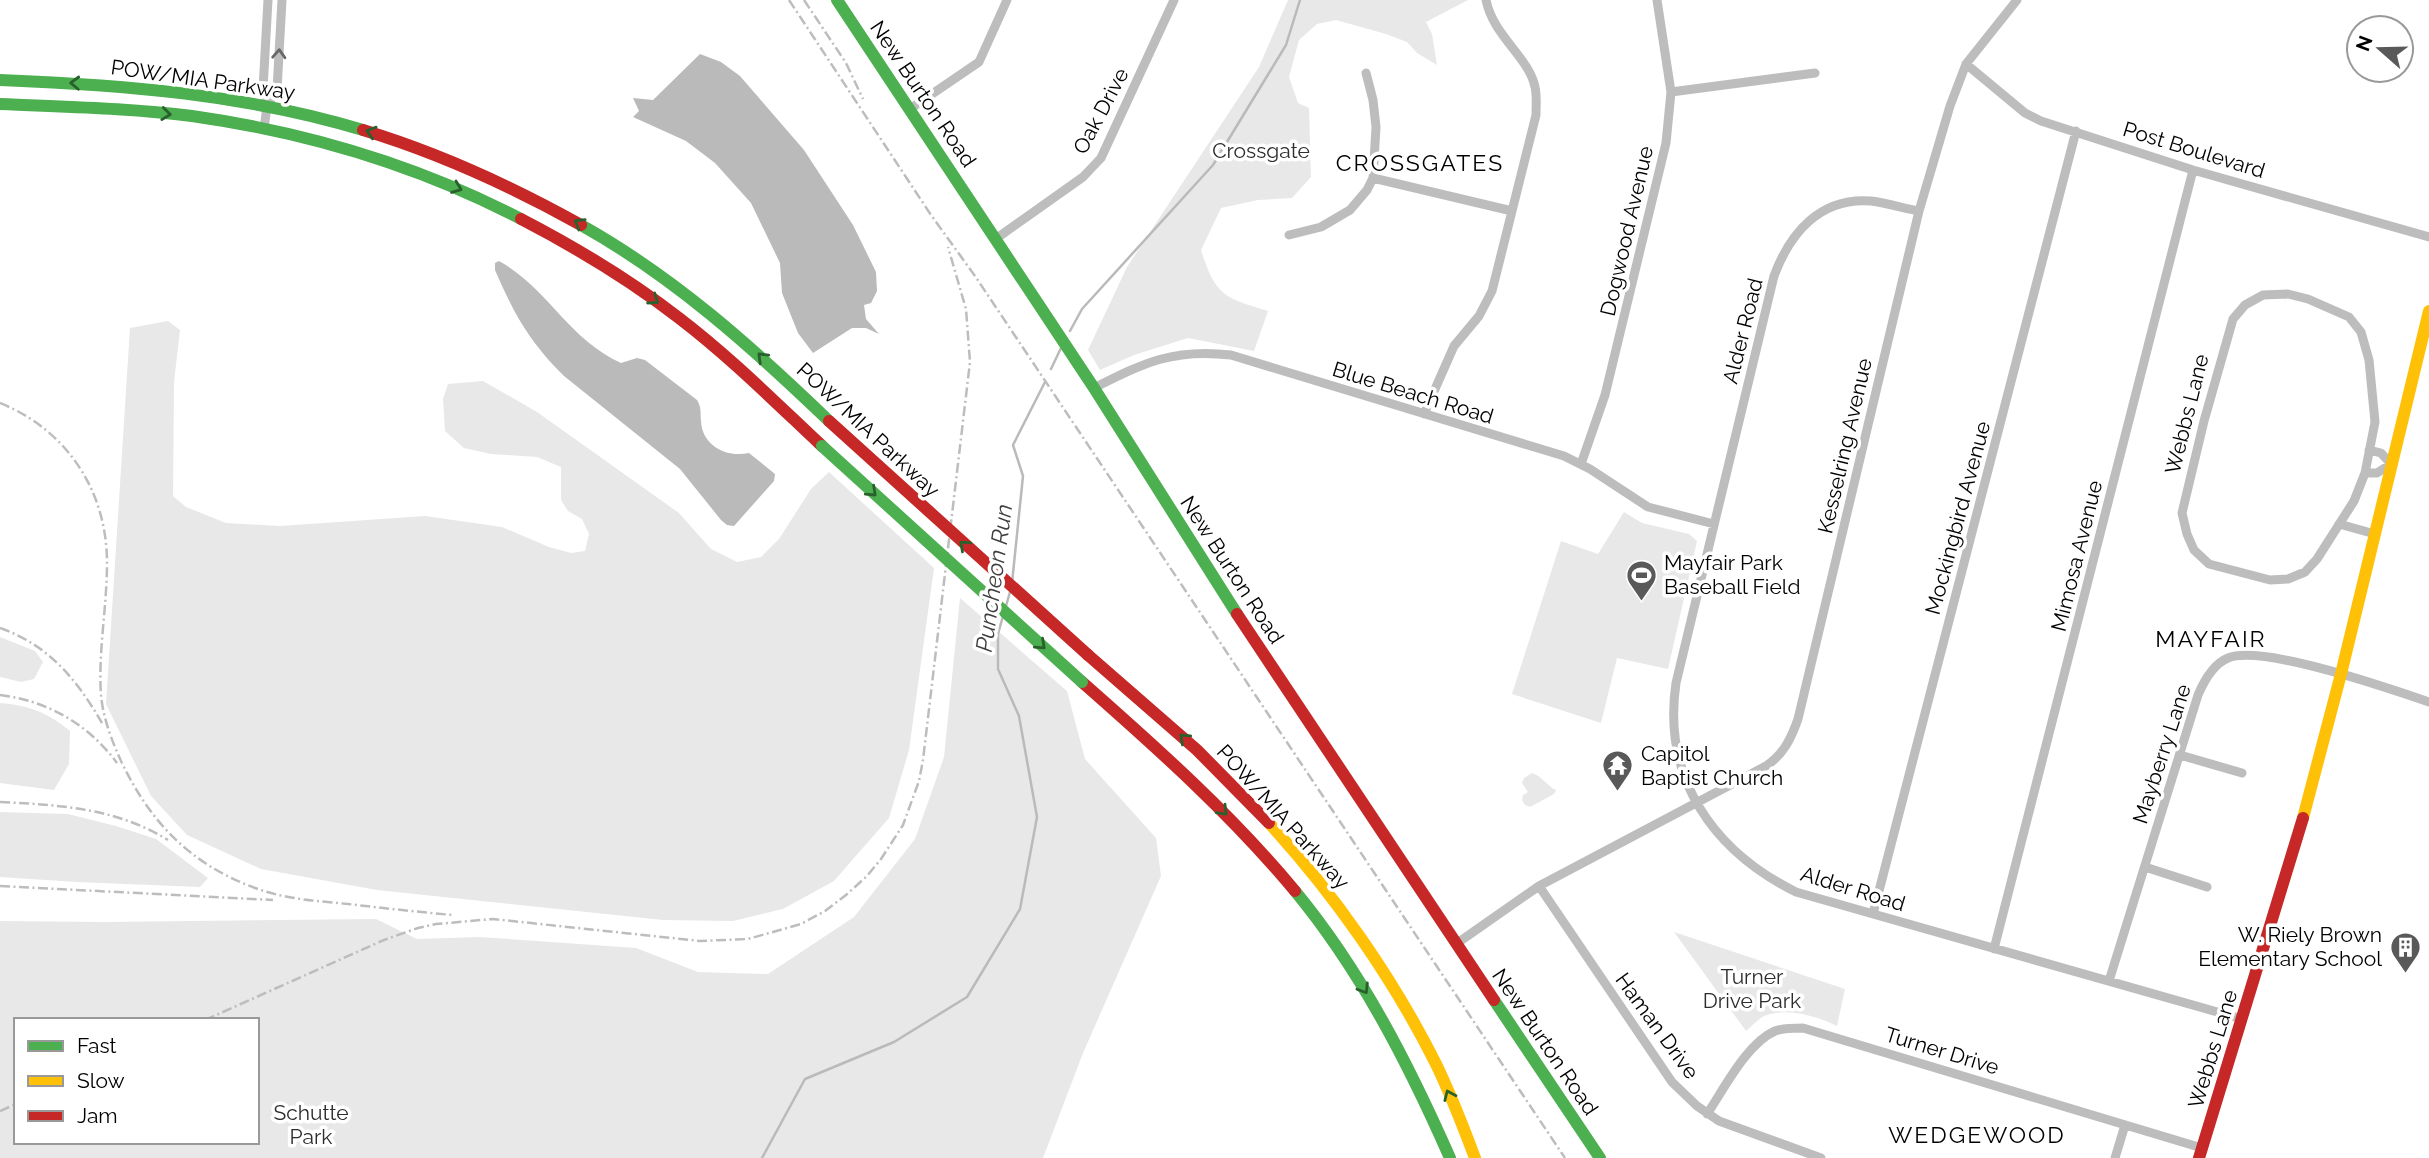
<svg xmlns="http://www.w3.org/2000/svg" width="2429" height="1158" viewBox="0 0 2429 1158" font-family="Raleway,sans-serif">
<rect width="100%" height="100%" fill="#fff"/>
<path fill="#e8e8e8" fill-rule="evenodd" d="M1288 0H1468L1426 22 1432 34 1437 65 1417 53 1407 42 1386 34 1336 20 1317 24 1299 40 1289 77 1298 103 1309 108 1311 177 1292 198 1258 200 1221 208 1201 250C1215 295 1224 298 1268 311L1254 351 1188 338 1134 355 1100 370 1088 350 1127 267 1259 67Z
M168 321 180 330 174 382 173 496 186 507 226 523 280 526 425 516 502 527 549 547 571 553 585 551 589 534 582 519 568 511 561 500V467L537 457 491 454 464 448 445 431 443 399 448 384 483 381 537 412 679 513 711 549 737 562 761 557 779 539 811 489 829 472 934 568 909 750 889 818 834 881 783 909 733 921 663 920 377 890 261 869 187 835 151 796 106 704 130 328Z
M1624 512 1642 523 1689 534 1697 541 1668 669 1617 658 1601 723 1512 694 1561 541 1598 554Z
M960 598 1067 691 1085 759 1156 838 1161 876 1083 1053 1043 1158H0V921L104 922 376 919 417 939 480 937 636 948 698 972 768 974 854 917 915 839 944 757ZM16 1020H257V1142H16Z
M0 637 35 651 43 662 34 679 21 682 0 677Z
M0 703C28 705 49 713 70 731L69 764 54 790 0 783Z
M1532 773C1542 776 1548 787 1556 790L1554 794 1530 807 1525 805 1522 800 1523 795 1528 792 1522 783 1524 778Z
M0 812 68 814 116 826 156 839 208 878 200 887 77 882 0 877Z
M1674 932 1845 989 1837 1026C1817 1016 1786 1007 1764 1016 1758 1019 1751 1027 1746 1031Z"/>
<path fill="#bababa" d="M700 54 721 62 740 76 804 150 853 225 876 272 877 291 871 303 864 305 866 319 879 334 866 328H852L813 353 798 333 782 293 780 263 751 203 715 163 686 141 633 117 639 111 633 98 653 100Z
M499 261C548 288 567 338 621 363L637 358 645 360 697 400C702 409 700 411 701 421 702 446 727 458 749 453L775 474 774 481 734 526 727 525 721 520 680 469 564 376C529 341 514 314 495 270V263Z"/>
<g fill="none" stroke-linecap="round" stroke-linejoin="round">
<path stroke="#bababa" stroke-width="2.5" d="M1070 331 1082 309 1213 165 1286 45 1300 0
M1051 369 1061 348
M1012 583 1023 476 1013 445 1045 382
M1006 606 1010 592
M762 1158 805 1079 894 1042 967 997 1020 909 1037 817 1019 716 998 669V634L1003 616"/>
<path stroke="#bdbdbd" stroke-width="9" d="M1966 64 2025 113 2041 121 2193 170 2429 237
M1671 92 1815 73
M267 106 277 90 282 0
M910 109 979 62 1007 0
M264 129 267 106 263 89 268 0
M1373 178 1512 211
M1919 211C1903 208 1887 203 1871 201 1820 197 1790 233 1774 276L1676 683C1662 778 1713 851 1796 892L2242 1019
M1289 235 1321 227 1350 210 1367 190 1373 178 1376 127 1373 100 1366 73
M997 238 1083 177 1101 158 1174 0
M2288 294 2308 299 2349 317 2361 332 2369 360 2375 422 2365 473 2354 501 2317 559 2305 572 2288 579 2270 580 2209 564 2194 550 2187 534 2182 513 2204 421 2233 319 2245 305 2263 295Z
M1094 388C1144 363 1173 348 1231 355L1564 456 1590 469 1648 507 1714 524
M1424 414 1454 346 1479 316 1492 291 1536 115C1536 106 1537 95 1535 87 1529 57 1493 36 1486 0
M1581 464 1605 395 1666 143 1671 92 1657 0
M2365 473H2377L2391 464 2381 453 2369 450
M2339 524 2375 534
M2180 755 2242 773
M2145 867 2207 887
M1539 886 1672 1082 1697 1106 1719 1121 1821 1158
M1873 914 2076 131
M1456 944 1539 886 1766 766C1783 755 1791 739 1798 719L1919 211 1950 106 1966 64 2017 0
M1994 949 2193 170
M2109 981 2198 695C2204 681 2213 664 2228 658 2262 644 2391 689 2429 702
M1707 1114C1724 1089 1747 1043 1775 1031 1783 1028 1794 1028 1803 1028L2202 1148
M2115 1158 2125 1125"/>
<path stroke="#4caf50" stroke-width="12" d="M837 0 1094 388 1237 614
M0 80C123 85 244 94 363 130
M0 104C64 107 128 108 192 116 305 132 419 166 521 219
M581 225C674 277 752 347 829 421
M1295 891C1361 971 1408 1063 1450 1158
M1494 1000 1600 1158"/>
<path stroke="#ffc107" stroke-width="12" d="M2303 818 2341 674 2429 311
M1269 823C1334 894 1393 978 1436 1064 1451 1095 1463 1126 1475 1158"/>
<path stroke="#c62828" stroke-width="12" d="M363 130C439 153 511 186 581 225
M521 219C577 248 630 280 679 318 730 357 775 402 822 446
M1237 614 1494 1000
M1088 655 1197 750 1269 823
M1082 682C1157 748 1231 814 1295 891
M2199 1158 2303 818"/>
<path stroke="#bdbdbd" stroke-width="2.5" stroke-dasharray="10 3.5 2 3.5" stroke-linecap="butt" d="M789 0 931 215 975 276 1565 1158
M804 0 846 63 863 99
M0 403C67 430 107 491 107 563 107 607 98 652 101 695 103 718 112 741 121 761 150 822 190 864 255 888 284 899 317 901 348 904 383 908 418 912 453 915
M0 628C49 645 77 680 102 723
M0 695C48 701 88 724 117 763
M0 802C60 805 116 808 168 840
M0 886 273 900
M205 1020 384 940 418 928 436 924 493 919 700 941 748 939 801 924 825 911 846 895 867 876 881 859 903 825 919 781 923 760 970 362 966 309 948 247
M0 1111 16 1104"/>
<path stroke="#4caf50" stroke-width="12" d="M822 446 1082 682"/>
<path stroke="#c62828" stroke-width="12" d="M829 421 1088 655"/>
</g>
<defs><path id="oneway-chevron" d="M-2-3.5L2.5 0L-2 3.5" fill="none" stroke-width="1.6" stroke-linecap="round" stroke-linejoin="round" transform="scale(1.75)"/></defs>
<use stroke="#686868" href="#oneway-chevron" transform="translate(279 54) rotate(-87)"/>
<g stroke="#2a602c">
<use href="#oneway-chevron" transform="translate(75 83) rotate(-178)"/>
<use href="#oneway-chevron" transform="translate(166 114) rotate(7)"/>
<use href="#oneway-chevron" transform="translate(371 132) rotate(-163)"/>
<use href="#oneway-chevron" transform="translate(457 188) rotate(21)"/>
<use href="#oneway-chevron" transform="translate(579 223) rotate(-149)"/>
<use href="#oneway-chevron" transform="translate(654 300) rotate(35)"/>
<use href="#oneway-chevron" transform="translate(762 357) rotate(-136)"/>
<use href="#oneway-chevron" transform="translate(872 492) rotate(43)"/>
<use href="#oneway-chevron" transform="translate(964 545) rotate(-138)"/>
<use href="#oneway-chevron" transform="translate(1041 645) rotate(42)"/>
<use href="#oneway-chevron" transform="translate(1184 738) rotate(-138)"/>
<use href="#oneway-chevron" transform="translate(1223 811) rotate(46)"/>
<use href="#oneway-chevron" transform="translate(1364 989) rotate(58)"/>
<use href="#oneway-chevron" transform="translate(1449 1095) rotate(-114)"/>
</g>
<defs>
<symbol id="stadium-pin" viewBox="-11 -11 22 30"><path d="M0 17L-7.5 6A9.5 9.5 0 1 1 7.5 6Z" fill="#595959" stroke="#fff"/><path d="M0-5a6.5 5 0 1 0 0 10a6.5 5 0 1 0 0-10ZM-3.5-1.8h7v3.6h-7Z" fill="#fff"/></symbol>
<symbol id="temple-pin" viewBox="-11 -11 22 30"><path d="M0 17L-7.5 6A9.5 9.5 0 1 1 7.5 6Z" fill="#595959" stroke="#fff"/><path d="M0-6L5-2H3V0L6.5 2.5H4V6H1.5V3h-3V6H-4V2.5H-6.5L-3 0V-2H-5Z" fill="#fff"/></symbol>
<symbol id="building-pin" viewBox="-11 -11 22 30"><path d="M0 17L-7.5 6A9.5 9.5 0 1 1 7.5 6Z" fill="#595959" stroke="#fff"/><path d="M-4-6H4V6H1V3H-1V6H-4ZM-2.5-4.3h1.7v1.8h-1.7ZM.8-4.3h1.7v1.8H.8ZM-2.5-1h1.7V.8h-1.7ZM.8-1h1.7V.8H.8Z" fill="#fff"/></symbol>
</defs>
<g fill-rule="evenodd">
<use href="#stadium-pin" x="1624" y="558" width="35" height="47"/>
<use href="#temple-pin" x="1600" y="748" width="35" height="47"/>
<use href="#building-pin" x="2388" y="930" width="35" height="47"/>
</g>
<g text-anchor="middle" stroke-width="7" stroke-linejoin="round" paint-order="stroke">
<g font-size="21" fill="#000" stroke="#fff">
<text transform="translate(203 80) rotate(8)" y="7">POW/MIA Parkway</text>
<text transform="translate(923 94) rotate(56)" y="7">New Burton Road</text>
<text transform="translate(1101 111) rotate(-62)" y="7">Oak Drive</text>
<text transform="translate(2194 150) rotate(17)" y="7">Post Boulevard</text>
<text transform="translate(1627 231) rotate(-77)" y="7">Dogwood Avenue</text>
<text transform="translate(1743 331) rotate(-76)" y="7">Alder Road</text>
<text transform="translate(1413 393) rotate(17)" y="7">Blue Beach Road</text>
<text transform="translate(2187 414) rotate(-76)" y="7">Webbs Lane</text>
<text transform="translate(868 430) rotate(43)" y="7">POW/MIA Parkway</text>
<text transform="translate(1845 446) rotate(-77)" y="7">Kesselring Avenue</text>
<text transform="translate(1958 518) rotate(-75)" y="7">Mockingbird Avenue</text>
<text transform="translate(2077 556) rotate(-76)" y="7">Mimosa Avenue</text>
<text transform="translate(1232 570) rotate(57)" y="7">New Burton Road</text>
<text transform="translate(2162 754) rotate(-72)" y="7">Mayberry Lane</text>
<text transform="translate(1283 817) rotate(48)" y="7">POW/MIA Parkway</text>
<text transform="translate(1853 889) rotate(17)" y="7">Alder Road</text>
<text transform="translate(1657 1026) rotate(54)" y="7">Haman Drive</text>
<text transform="translate(1545 1042) rotate(56)" y="7">New Burton Road</text>
<text transform="translate(2213 1049) rotate(-73)" y="7">Webbs Lane</text>
<text transform="translate(1942 1051) rotate(17)" y="7">Turner Drive</text>
</g>
<g font-size="21" fill="#2d2d2d" stroke="#fff">
<text x="1261" y="158">Crossgate</text>
<text x="1752" y="984">Turner<tspan x="1752" dy="24">Drive Park</tspan></text>
<text x="311" y="1120">Schutte<tspan x="311" dy="24">Park</tspan></text>
</g>
<g font-size="21" fill="#000" stroke="#fff" text-anchor="start">
<text x="1664" y="570">Mayfair Park<tspan x="1664" dy="24">Baseball Field</tspan></text>
<text x="1641" y="761">Capitol<tspan x="1641" dy="24">Baptist Church</tspan></text>
<text x="2382" y="942" text-anchor="end">W. Riely Brown<tspan x="2382" dy="24">Elementary School</tspan></text>
</g>
<g font-size="23" letter-spacing="2" fill="#000" stroke="#fff">
<text x="1420" y="171">CROSSGATES</text>
<text x="2211" y="647">MAYFAIR</text>
<text x="1977" y="1143">WEDGEWOOD</text>
</g>
<g font-size="23" font-style="italic" fill="#3e3e3e" stroke="#fff">
<text transform="translate(994 578) rotate(-82)" y="8">Puncheon Run</text>
</g>
</g>
<rect x="14" y="1018" width="245" height="126" fill="#ffffff" stroke="#999999" stroke-width="2"/>
<rect x="28" y="1041" width="35" height="10" fill="#4caf50" stroke="#999999" stroke-width="2"/>
<text x="77" y="1053" font-size="21" fill="#000000">Fast</text>
<rect x="28" y="1076" width="35" height="10" fill="#ffc107" stroke="#999999" stroke-width="2"/>
<text x="77" y="1088" font-size="21" fill="#000000">Slow</text>
<rect x="28" y="1111" width="35" height="10" fill="#c62828" stroke="#999999" stroke-width="2"/>
<text x="77" y="1123" font-size="21" fill="#000000">Jam</text>
<g transform="translate(2380 49) rotate(290)"><circle r="33" fill="#ffffff" stroke="#999999" stroke-width="2"/>
<path d="M0-5L12 26L0 18L-12 26Z" fill="#595959"/>
<text y="-10" font-size="19" font-weight="bold" text-anchor="middle" fill="#000000">N</text>
</g>
</svg>
